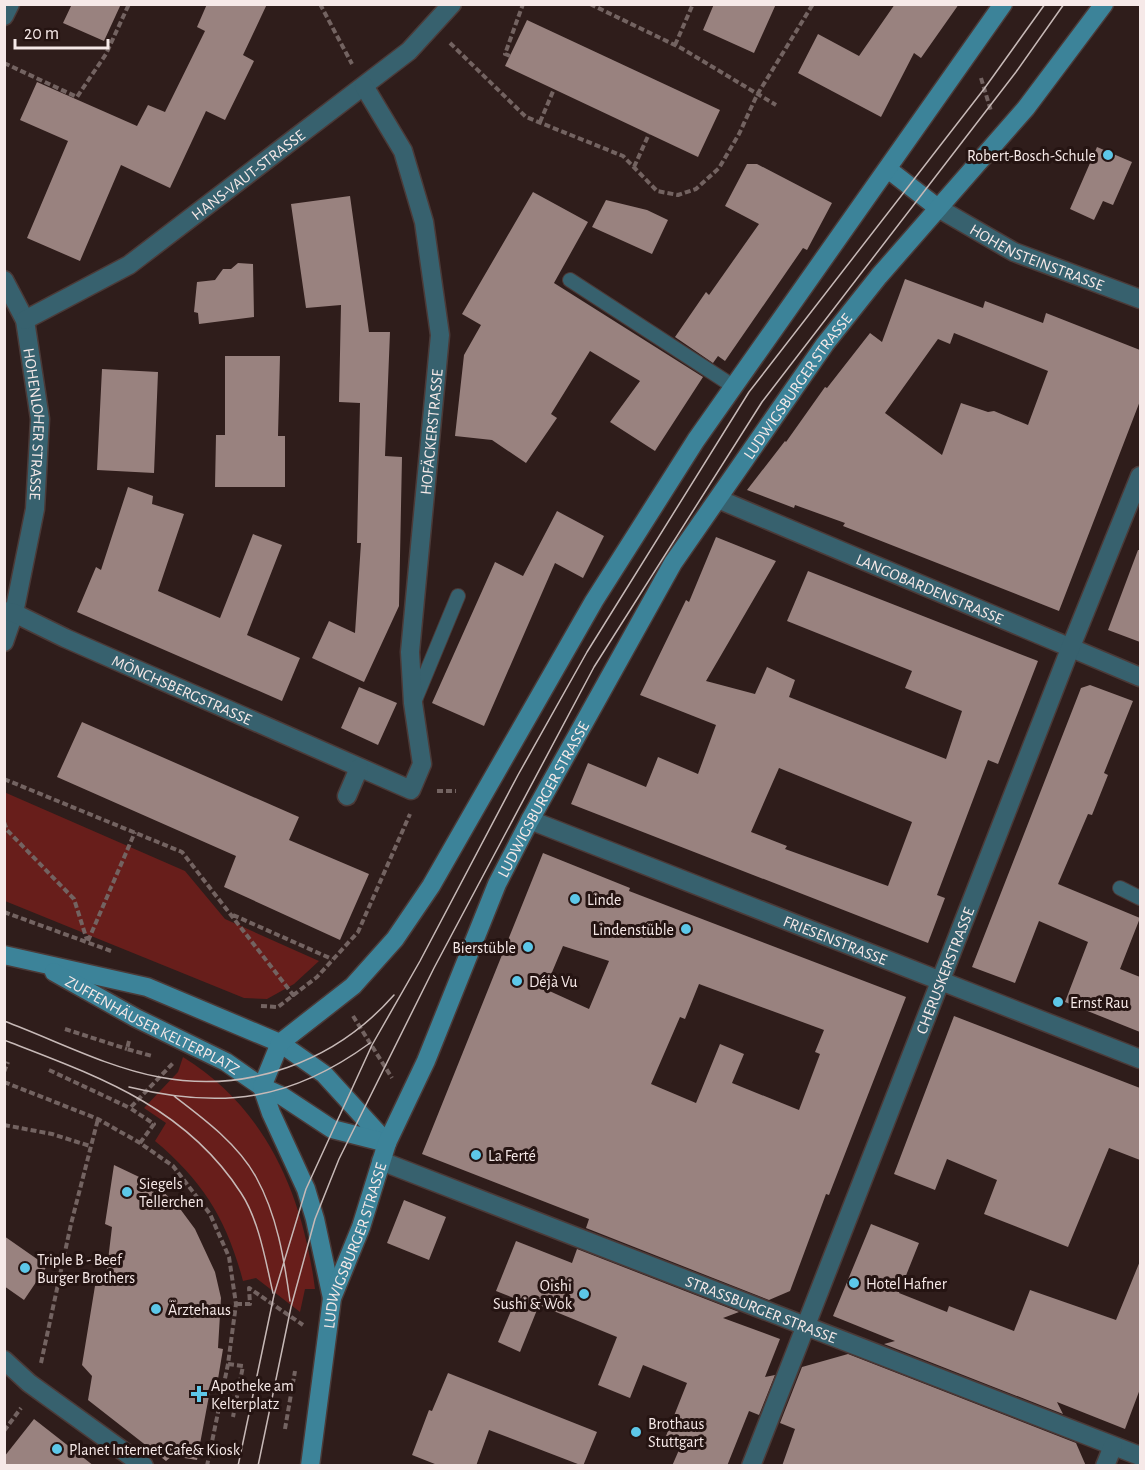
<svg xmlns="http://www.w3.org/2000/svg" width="1145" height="1470" viewBox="0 0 1145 1470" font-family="'Alegreya Sans',sans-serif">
<rect width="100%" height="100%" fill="#2f1d1b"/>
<path fill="#681e1b" d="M4 792 185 871 225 919 319 961 294 984 267 999 244 998 5 901Z
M183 1057C266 1108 303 1195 315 1289H305L300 1312 256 1278 243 1281C227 1220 203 1181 155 1141L166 1123 144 1108 178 1072Z"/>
<path fill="#99827f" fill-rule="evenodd" d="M72 4H121L104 41 63 23Z
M207 4H267L243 55 254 61 225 120 206 111 170 188 121 165 80 261 27 238 68 141 20 120 37 82 137 126 148 105 165 112 205 31 197 27Z
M714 4H776L754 53 703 30Z
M895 4H959L921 58 914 53 881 117 798 73 818 34 859 56Z
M527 20 720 110 698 157 505 66Z
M1097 147 1132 162 1113 205 1103 201 1094 220 1070 209Z
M747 164H757L832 203 807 250 803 248 725 361 718 356 713 363 675 337 706 292 709 295 759 224 725 206Z
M533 192 588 222 554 283 703 377 655 451 610 422 640 381 590 351 551 414 557 418 526 463 492 440 455 436 464 355 481 325 462 314Z
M350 196 369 332H390L385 456 402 457 399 606 364 682 312 658 329 621 355 633 361 543H357L360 403 339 402 341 305 306 308 291 204Z
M606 200 647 210 668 220 652 254 592 227Z
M238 263 253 264 254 317 199 324 198 313 194 312 197 282 215 280 223 269H231Z
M905 279 983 308 985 301 1043 323 1046 313 1140 350V401L1059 611 843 526 845 523 795 505 794 508 747 490 785 441 786 442 825 387 827 388 870 333 882 342ZM954 333 1048 371 1028 425 994 411 988 412 961 403 942 455 885 413 938 339 950 344Z
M225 356H280L278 436H285V487H215L216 435H225Z
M102 369 158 372 154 473 97 470Z
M128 487 153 496 152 504 184 514 158 591 220 618 253 534 282 545 247 635 300 658 282 701 77 612 96 567 101 570Z
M557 511 604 536 583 578 555 563 484 726 432 703 495 562 523 576Z
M716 537 776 561 706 681 755 694 767 667 795 680 789 697 946 759 962 711 905 688 912 671 787 621 808 571 1038 661 998 764 988 760 937 895 945 898 928 943 571 804 588 763 646 787 658 757 698 774 716 725 640 695 686 600 689 602ZM779 768 912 822 888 886 785 849 787 846 751 832Z
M1138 550H1140V642L1108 630Z
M1090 685 1133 701 1104 773 1108 775 1092 815 1088 814 1058 884 1140 918 1120 969 1140 977V1032L1065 1002 1088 942 1039 921 1015 983 972 967 1081 688Z
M359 687 397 703 378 745 341 728Z
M82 722 299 817 289 840 369 874 340 940 224 887 236 856 57 777Z
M543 853 630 888 629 891 906 997 829 1195 826 1194 790 1291 769 1300 586 1228 589 1219 422 1154ZM563 946 609 961 589 1009 545 989ZM699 984 824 1030 815 1052 820 1054 799 1110 732 1083 744 1054 720 1044 696 1103 651 1084 680 1017 685 1019Z
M954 1016 1140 1088V1160L1109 1148 1068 1247 984 1214 997 1180 947 1159 935 1190 894 1174Z
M114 1165 156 1185 178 1206 195 1229 215 1272 221 1298 218 1348 223 1349 217 1385H211L197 1460 172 1456 166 1461 88 1400 92 1376 82 1365 95 1286 105 1285 112 1227 105 1224Z
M404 1200 446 1217 429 1260 387 1243Z
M871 1224 919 1243 899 1293 947 1312 949 1306 1014 1331 1030 1290 1116 1320 1140 1261V1389L1125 1429 1057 1402 1063 1414 884 1344 895 1341 833 1316Z
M4 1236 47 1266 24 1300 4 1286Z
M516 1241 572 1263 577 1249 739 1312 723 1318 780 1339 765 1377 775 1375 759 1415 749 1411 727 1466H672L682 1443 666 1436 687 1383 643 1365 630 1398 598 1385 617 1337 539 1305 520 1352 498 1342 516 1299 496 1291Z
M848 1354 1076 1443 1086 1466H782L795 1429 780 1423 802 1367Z
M448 1373 597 1432 583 1466 489 1430 476 1466H440L412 1455 429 1410 432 1411Z
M34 1419 94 1466H4V1457Z"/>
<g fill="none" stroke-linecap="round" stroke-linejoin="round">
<defs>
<path id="lane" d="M570 280 733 386
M415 700 458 596
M1120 888 1140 898"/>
<g id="street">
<path d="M4 16 10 4"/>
<path id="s1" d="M938 208 1014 252 1140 299"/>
<path id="s2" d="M4 280 25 320 40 419 35 509 14 613 4 642"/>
<path id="s3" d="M25 320 129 265 409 51 452 4"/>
<path id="s4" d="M718 499 1140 677"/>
<path id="s5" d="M4 611 14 613 65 638 411 790 422 764 413 703 410 652 440 335 424 222 403 151 364 86"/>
<path d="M347 796 359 768"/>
<path id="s6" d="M530 820 1140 1059"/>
<path id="s7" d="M381 1161 1140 1456"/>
<path d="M4 1360 29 1383 144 1466"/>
<path id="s8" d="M751 1466 1070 649 1140 476"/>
<path d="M1105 1466 1113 1446"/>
</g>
<g id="secondary">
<path d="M889 170 938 208"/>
<path d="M4 955 147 987 280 1043 324 1074 387 1143"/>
<path id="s9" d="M54 972 136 1018 226 1062 262 1087 282 1096 332 1129 387 1143"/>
<path d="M332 1298 315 1219 306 1189 271 1113 262 1087 280 1043 353 986 395 939 431 886 594 601 696 440 1003 4"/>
<path id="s10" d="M310 1466 332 1298 361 1227 387 1143 426 1061 497 884 530 820 673 563 825 344 879 276 1026 108 1104 4"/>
</g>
</defs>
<use href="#lane" stroke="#4b3a38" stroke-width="16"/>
<use href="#street" stroke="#4b3a38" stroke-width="21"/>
<use href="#secondary" stroke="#4b3a38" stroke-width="21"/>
<path stroke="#736361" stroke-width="4" stroke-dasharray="6 3" stroke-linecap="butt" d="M320 4 352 64
M590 4 681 48 776 105
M450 43 526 117 623 156 657 191 678 195 696 189 719 168 739 134 757 95 813 4
M675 45 693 4
M510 56 505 54 523 4
M4 63 77 97 106 54 129 4
M981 78 991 111
M540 122 554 89
M634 167 649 134
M4 779 182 852 294 996
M437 791H456
M4 822 7 830 74 899 87 940
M4 912 111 951
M233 915 332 959
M88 941 135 832
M261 1006 278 1007 317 977 358 932 410 814
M353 1016 392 1078
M65 1029 127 1049
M129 1041 127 1049 152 1056
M49 1070 130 1108
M4 1072 8 1062
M4 1082 98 1119 140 1143 173 1166 210 1214 229 1257 236 1304 228 1364 207 1466
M4 1125 52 1134 90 1146
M140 1143 154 1124 130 1108 174 1062
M236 1304H250L249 1288 303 1325
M41 1363 71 1224 98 1119
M228 1364 243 1366 233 1417
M285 1429 295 1371
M4 1431 21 1408"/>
<use href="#lane" stroke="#37616e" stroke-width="14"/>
<use href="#street" stroke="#37616e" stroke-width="18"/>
<use href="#secondary" stroke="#3c8399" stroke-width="18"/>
<path stroke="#c7b9b7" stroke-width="1.5" d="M4 1021C55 1040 106 1067 159 1077 247 1094 335 1062 394 995
M4 1040C97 1076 185 1106 241 1193 259 1220 266 1263 273 1293
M129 1087C223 1110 292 1100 370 1043
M174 1096C203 1118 238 1144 256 1177 277 1215 284 1258 290 1301
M238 1466 274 1295 306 1189 372 1045 420 961 518 775 587 652 749 392 984 89 1045 4
M258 1466 291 1307 315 1219 339 1159 434 968 594 667 762 402 1016 72 1064 4"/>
</g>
<g fill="#5dc7e8" stroke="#251412" stroke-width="2">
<circle cx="1108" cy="155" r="6"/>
<circle cx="575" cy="899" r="6"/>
<circle cx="686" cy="929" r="6"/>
<circle cx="528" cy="947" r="6"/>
<circle cx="517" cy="981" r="6"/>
<circle cx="1058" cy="1002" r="6"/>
<circle cx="476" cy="1155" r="6"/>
<circle cx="127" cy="1192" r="6"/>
<circle cx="25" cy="1268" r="6"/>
<circle cx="854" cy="1283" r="6"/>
<circle cx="584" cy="1294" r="6"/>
<circle cx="156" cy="1309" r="6"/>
<path d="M196 1385h6v6h6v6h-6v6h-6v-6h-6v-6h6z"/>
<circle cx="636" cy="1432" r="6"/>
<circle cx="57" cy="1449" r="6"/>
</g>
<g text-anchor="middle" stroke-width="6" stroke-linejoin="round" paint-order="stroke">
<g font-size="16" fill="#f6e9e8" stroke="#251412" text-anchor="start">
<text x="1096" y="161" text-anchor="end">Robert-Bosch-Schule</text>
<text x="587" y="905">Linde</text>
<text x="674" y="935" text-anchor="end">Lindenstüble</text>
<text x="516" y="953" text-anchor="end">Bierstüble</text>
<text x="529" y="987">Déjà Vu</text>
<text x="1070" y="1008">Ernst Rau</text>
<text x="488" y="1161">La Ferté</text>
<text x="139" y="1189">Siegels<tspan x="139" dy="18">Tellerchen</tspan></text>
<text x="37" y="1265">Triple B - Beef<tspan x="37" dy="18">Burger Brothers</tspan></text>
<text x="866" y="1289">Hotel Hafner</text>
<text x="572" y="1291" text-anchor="end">Oishi<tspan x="572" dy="18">Sushi &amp; Wok</tspan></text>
<text x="168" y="1315">Ärztehaus</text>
<text x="211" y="1391">Apotheke am<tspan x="211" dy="18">Kelterplatz</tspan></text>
<text x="648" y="1429">Brothaus<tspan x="648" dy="18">Stuttgart</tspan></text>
<text x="69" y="1455">Planet Internet Cafe&amp; Kiosk</text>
</g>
<g font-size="16" fill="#f6e9e8" stroke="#251412">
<text dy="6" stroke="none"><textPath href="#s3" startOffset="267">HANS-VAUT-STRASSE</textPath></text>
<text dy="6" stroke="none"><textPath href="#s1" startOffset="111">HOHENSTEINSTRASSE</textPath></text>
<text dy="6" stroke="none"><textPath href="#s10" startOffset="1198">LUDWIGSBURGER STRASSE</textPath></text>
<text dy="6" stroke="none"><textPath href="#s2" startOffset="150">HOHENLOHER STRASSE</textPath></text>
<text dy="6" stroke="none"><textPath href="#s5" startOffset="807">HOFÄCKERSTRASSE</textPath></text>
<text dy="6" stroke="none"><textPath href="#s4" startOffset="230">LANGOBARDENSTRASSE</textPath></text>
<text dy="6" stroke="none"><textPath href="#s5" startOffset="195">MÖNCHSBERGSTRASSE</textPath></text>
<text dy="6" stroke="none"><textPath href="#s10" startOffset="712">LUDWIGSBURGER STRASSE</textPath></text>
<text dy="6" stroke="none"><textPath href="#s6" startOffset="328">FRIESENSTRASSE</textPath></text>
<text dy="6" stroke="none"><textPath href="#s8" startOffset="532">CHERUSKERSTRASSE</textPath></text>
<text dy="6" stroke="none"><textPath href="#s9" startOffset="112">ZUFFENHÄUSER KELTERPLATZ</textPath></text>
<text dy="6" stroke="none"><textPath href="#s10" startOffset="226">LUDWIGSBURGER STRASSE</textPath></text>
<text dy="6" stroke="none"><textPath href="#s7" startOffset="408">STRASSBURGER STRASSE</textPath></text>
</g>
</g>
<rect width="1145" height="1470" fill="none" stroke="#f6e9e8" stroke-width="12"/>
<path d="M15 39v9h93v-9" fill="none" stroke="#f6e9e8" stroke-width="3"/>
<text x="24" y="39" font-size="18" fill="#f6e9e8" stroke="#251412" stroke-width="4.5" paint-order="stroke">20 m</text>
</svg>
